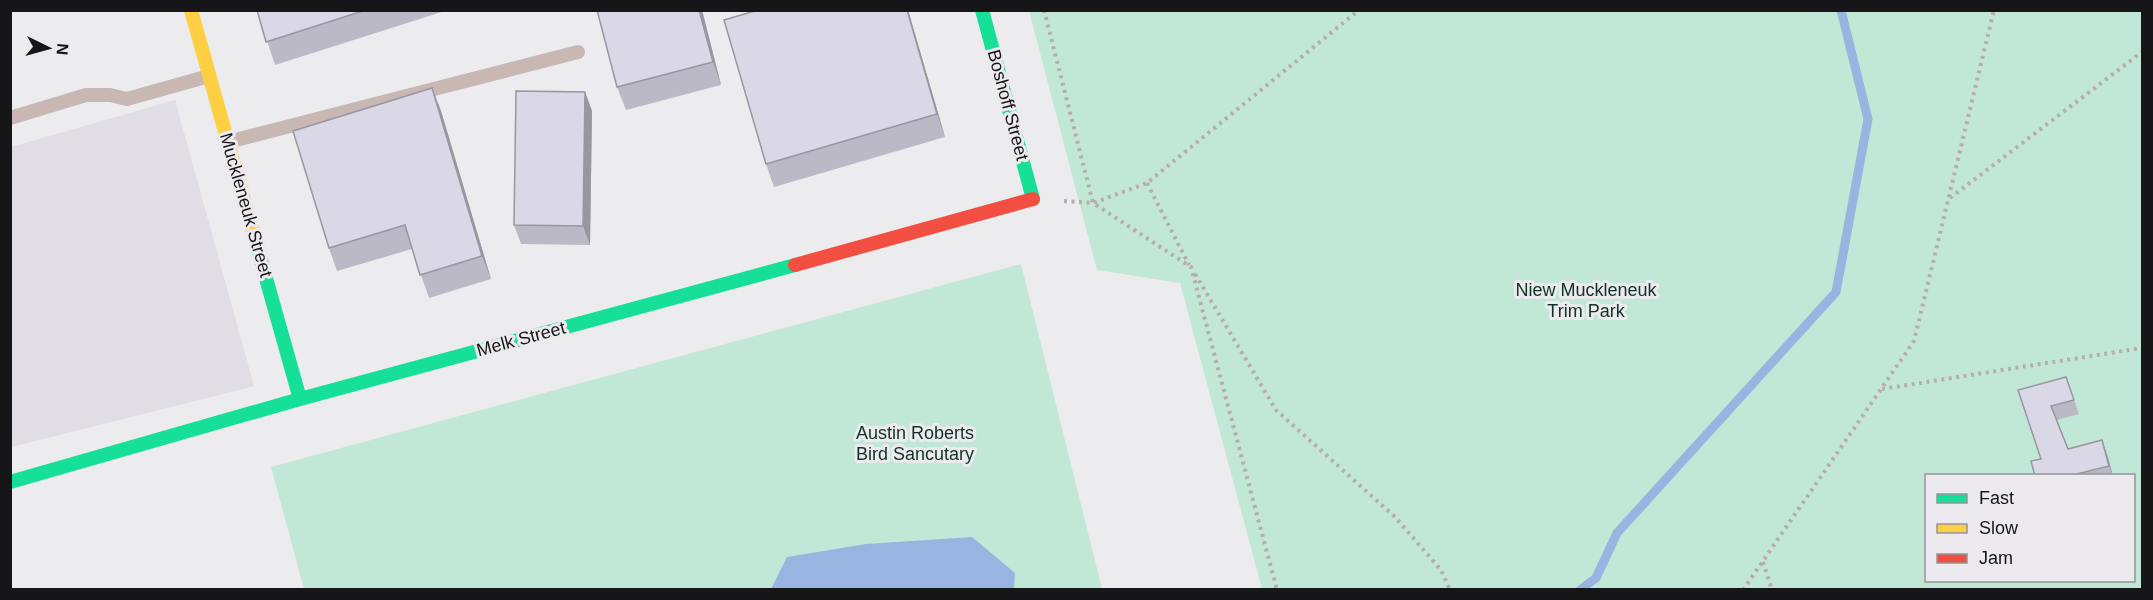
<svg xmlns="http://www.w3.org/2000/svg" width="2153" height="600" viewBox="0 0 2153 600" font-family="Arial,sans-serif">
<rect width="100%" height="100%" fill="#ecebee"/>
<path fill="#e0dde4" d="M175 100 254 386 11 447V147Z"/>
<path fill="#c1e8d6" fill-rule="evenodd" d="M1029 11H2142V589H1262L1180 283 1097 270ZM1926 476H2134V580H1926Z
M1021 264 1102 589H304L271 467Z"/>
<path fill="#99b4e0" d="M972 537 1015 573 1014 589H771L787 557 866 544Z"/>
<g fill="none" stroke-linecap="round" stroke-linejoin="round">
<path stroke="#99b4e0" stroke-width="9" d="M1580 590 1596 578 1617 533 1836 292 1868 119 1841 10"/>
<path stroke="#b7adab" stroke-width="4" stroke-dasharray="3 4.5" stroke-linecap="butt" d="M1044 10 1093 203 1191 267 1277 590
M1147 183 1189 265
M1950 198 2142 52
M1064 201 1093 203 1147 183 1359 10
M1195 274 1276 410 1395 517 1441 570 1450 590
M1882 389 2142 348
M1763 562 1772 590
M1743 590 1914 341 1994 10"/>
<path stroke="#c8b7b3" stroke-width="14" d="M10 118 86 95H110L127 99 209 76
M228 142 578 52"/>
<path stroke="#16e098" stroke-width="14" d="M982 10 1033 199
M253 232 300 399
M10 482 300 399 795 265"/>
<path stroke="#ffcf43" stroke-width="14" d="M191 10 253 232"/>
<path stroke="#f24e42" stroke-width="14" d="M795 265 1033 199"/>
</g>
<path fill="#bbb9c6" d="M257 10H448L275 65Z
M597 10H702L721 85 626 110 617 87Z
M758 10H908L945 137 774 187 766 164Z
M432 88 441 111 491 279 429 298 412 249 337 271 329 248Z
M585 92 592 111 590 245 521 244 514 225Z
M2018 390 2071 391 2079 414 2057 420 2068 449 2107 454 2113 476H2035L2041 459Z"/>
<path fill="#9996a1" d="M699 10H702L721 85 713 62Z
M907 10H908L945 137 937 114Z
M432 88 441 111 491 279 482 256Z
M585 92 592 111 590 245 583 226Z
M2102 440 2107 454 2113 476 2109 466Z"/>
<path fill="#dad7e6" stroke="#9996a1" stroke-width="1.5" d="M257 10H366L266 42Z
M597 10H699L713 62 617 87Z
M758 10H907L937 114 766 164 724 20Z
M432 88 482 256 420 275 405 225 329 248 293 131Z
M516 91 585 92 583 226 514 225Z
M2066 377 2074 400 2051 406 2068 449 2102 440 2109 466 2069 476H2035L2031 461 2041 459 2018 390Z"/>
<g text-anchor="middle" stroke-width="6" stroke-linejoin="round" paint-order="stroke">
<g font-size="18" fill="#161517" stroke="#eceaef">
<text transform="translate(1008 105) rotate(75)" y="6">Boshoff Street</text>
<text transform="translate(246 205) rotate(74)" y="6">Muckleneuk Street</text>
<text transform="translate(521 339) rotate(-15)" y="6">Melk Street</text>
</g>
<g font-size="18" fill="#0e3424" stroke="#eceaef">
<text x="1586" y="296">Niew Muckleneuk<tspan x="1586" dy="21">Trim Park</tspan></text>
<text x="915" y="439">Austin Roberts<tspan x="915" dy="21">Bird Sancutary</tspan></text>
</g>
</g>
<rect width="2153" height="600" fill="none" stroke="#161517" stroke-width="24"/>
<rect x="1925" y="474" width="210" height="108" fill="#eceaef" stroke="#969599" stroke-width="1.5"/>
<rect x="1937" y="494" width="30" height="9" fill="#16e098" stroke="#969599" stroke-width="1.5"/>
<text x="1979" y="504" font-size="18" fill="#161517">Fast</text>
<rect x="1937" y="524" width="30" height="9" fill="#ffcf43" stroke="#969599" stroke-width="1.5"/>
<text x="1979" y="534" font-size="18" fill="#161517">Slow</text>
<rect x="1937" y="554" width="30" height="9" fill="#f24e42" stroke="#969599" stroke-width="1.5"/>
<text x="1979" y="564" font-size="18" fill="#161517">Jam</text>
<g transform="translate(48 48) rotate(95)" stroke="#eceaef" stroke-width="4.5" paint-order="stroke">
<path d="M0-4.5L10 22L0 15L-10 22Z" fill="#161517"/>
<text y="-9" font-size="16" font-weight="bold" text-anchor="middle" fill="#161517">N</text>
</g>
</svg>
